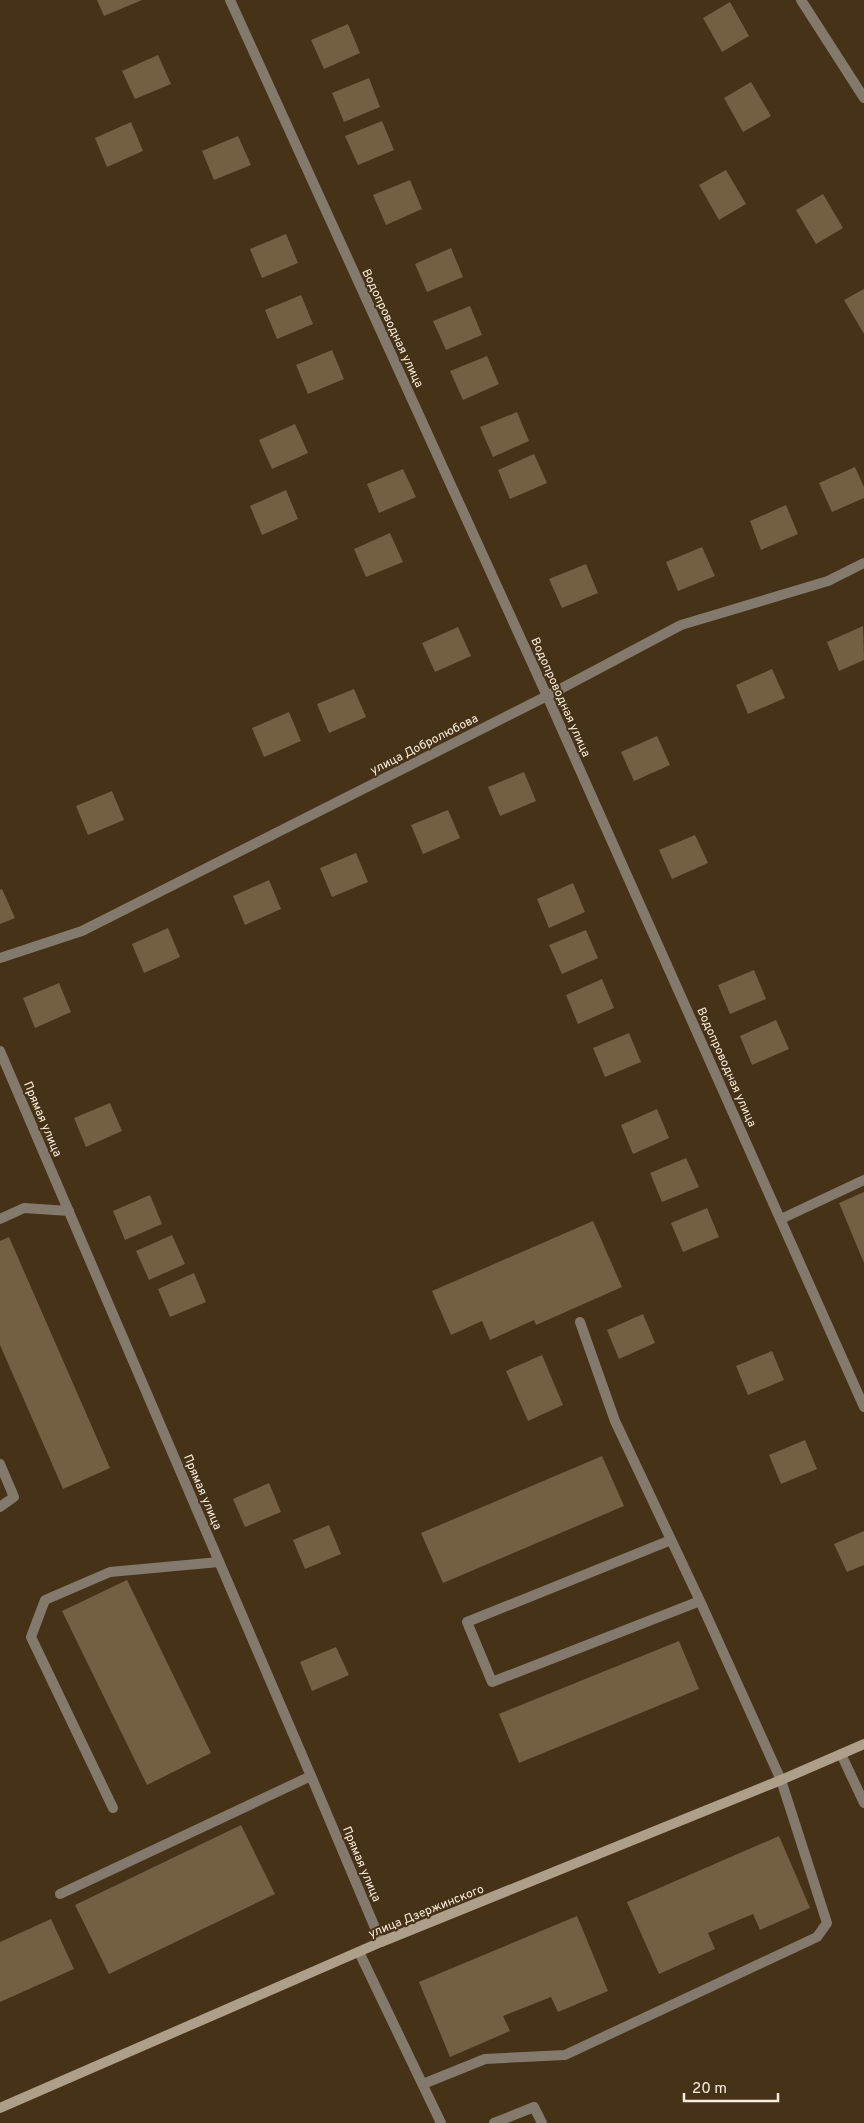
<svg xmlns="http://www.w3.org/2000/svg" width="864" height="2123" viewBox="0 0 864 2123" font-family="Overpass,sans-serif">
<rect width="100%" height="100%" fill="#463217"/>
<path fill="#745f43" d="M97 0H142L104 16Z
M730 2 749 36 722 52 703 18Z
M348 24 360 53 324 69 311 40Z
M158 55 171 84 135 99 122 71Z
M369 78 380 107 344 122 332 93Z
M751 82 771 116 743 132 724 98Z
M382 121 394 150 358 165 345 136Z
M131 122 143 151 107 167 95 138Z
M238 136 251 165 214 180 202 151Z
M726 170 746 204 719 220 699 185Z
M410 180 422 209 386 225 373 195Z
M823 194 843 228 816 244 796 210Z
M286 234 298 263 262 278 250 249Z
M451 248 463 277 427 292 415 264Z
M864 289V334L844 300Z
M301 295 313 324 277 339 265 310Z
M470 306 482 335 446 350 433 321Z
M332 350 344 379 308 394 296 365Z
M487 356 499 384 463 400 450 371Z
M517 412 529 441 493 457 480 427Z
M295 424 308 453 272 469 259 440Z
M534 454 547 483 510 499 498 470Z
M855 467 864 487V498L832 512 819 483Z
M403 469 416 497 379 513 367 484Z
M286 490 298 519 262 535 250 506Z
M786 505 798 534 761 550 750 521Z
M390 533 403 562 366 577 354 549Z
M702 547 715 576 678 591 666 562Z
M586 564 598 593 562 608 549 579Z
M863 626 864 660 839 671 827 642Z
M458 627 471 656 435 672 422 643Z
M772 669 785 698 748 714 736 685Z
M354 689 366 717 329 733 317 704Z
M289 712 301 741 264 757 252 728Z
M657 736 670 765 634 781 621 752Z
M524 772 536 801 500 816 488 787Z
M112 791 124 820 88 835 76 806Z
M448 810 460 838 423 854 411 825Z
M695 835 708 863 672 879 659 850Z
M356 853 368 882 332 897 320 868Z
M269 880 281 909 245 925 233 896Z
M573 883 585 912 549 928 537 899Z
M2 889 15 918 0 924V890Z
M168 928 180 957 144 973 132 944Z
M586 930 598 958 562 974 549 945Z
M754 970 766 999 730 1014 718 985Z
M602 979 614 1008 578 1024 566 995Z
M59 983 71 1012 35 1028 23 998Z
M776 1020 789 1049 752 1065 740 1036Z
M629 1033 641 1062 605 1077 593 1048Z
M110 1103 122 1131 86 1147 74 1118Z
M657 1109 669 1138 633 1154 621 1125Z
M686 1158 699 1187 662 1202 650 1173Z
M864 1192V1263L839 1203Z
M150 1195 162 1224 125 1240 113 1211Z
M707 1208 719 1237 683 1252 671 1223Z
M593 1221 622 1287 536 1325 534 1320 490 1340 482 1321 451 1335 432 1291Z
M172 1235 185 1264 149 1280 136 1251Z
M9 1237 110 1468 63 1489 0 1345V1241Z
M194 1273 206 1302 170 1317 158 1289Z
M643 1314 655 1343 619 1359 607 1330Z
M772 1351 784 1380 748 1395 736 1366Z
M542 1355 563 1405 528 1421 506 1371Z
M805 1440 817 1469 781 1484 769 1455Z
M602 1456 624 1506 443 1583 421 1533Z
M269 1483 281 1512 245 1527 233 1499Z
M329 1525 341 1554 305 1569 293 1540Z
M864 1531V1565L847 1572 834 1544Z
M127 1580 211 1753 147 1785 62 1611Z
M679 1641 699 1689 519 1763 499 1714Z
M336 1647 349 1675 312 1691 300 1662Z
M241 1825 275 1894 109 1974 75 1905Z
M779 1836 810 1908 760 1930 753 1914 708 1933 715 1949 659 1974 627 1902Z
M577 1916 608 1991 558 2012 551 1997 503 2016 510 2031 450 2057 419 1982Z
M51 1919 74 1969 0 2002V1942Z"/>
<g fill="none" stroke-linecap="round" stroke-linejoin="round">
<path stroke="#83796d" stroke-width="10" d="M0 1219 24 1208 69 1211
M0 1464 14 1497 0 1507
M671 1540 467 1622 492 1682 700 1601
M841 1754 864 1803
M113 1808 31 1637 45 1600 110 1572 219 1562
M60 1894 311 1776
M359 1952 441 2123
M423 2084 485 2059 565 2055 817 1937 827 1923 781 1780 700 1601 615 1421 580 1322
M494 2123 534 2107 542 2123"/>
<path stroke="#83796d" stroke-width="10" d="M230 0 547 696 864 1407
M801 0 864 98
M0 958 82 931 547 696 681 625 828 581 864 563
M0 1051 311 1776 381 1942
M781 1219 864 1180"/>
<path stroke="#ae9f8a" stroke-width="10" d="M0 2108 381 1942 781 1780 864 1744"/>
</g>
<g text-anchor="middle" stroke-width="4" stroke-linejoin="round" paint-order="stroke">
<g font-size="12" fill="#fbeede" stroke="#463217">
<text transform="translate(393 328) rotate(65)" y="4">Водопроводная улица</text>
<text transform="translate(561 697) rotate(66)" y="4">Водопроводная улица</text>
<text transform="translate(424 744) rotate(-27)" y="4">улица Добролюбова</text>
<text transform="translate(727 1067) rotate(66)" y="4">Водопроводная улица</text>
<text transform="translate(43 1119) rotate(67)" y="4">Прямая улица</text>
<text transform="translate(203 1492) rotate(67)" y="4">Прямая улица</text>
<text transform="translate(362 1864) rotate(67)" y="4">Прямая улица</text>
<text transform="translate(426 1911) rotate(-22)" y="4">улица Дзержинского</text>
</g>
</g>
<path d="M684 2093v8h94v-8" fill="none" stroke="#fbeede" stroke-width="2.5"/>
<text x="692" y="2093" font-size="15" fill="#fbeede" stroke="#463217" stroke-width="4" paint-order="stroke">20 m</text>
</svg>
